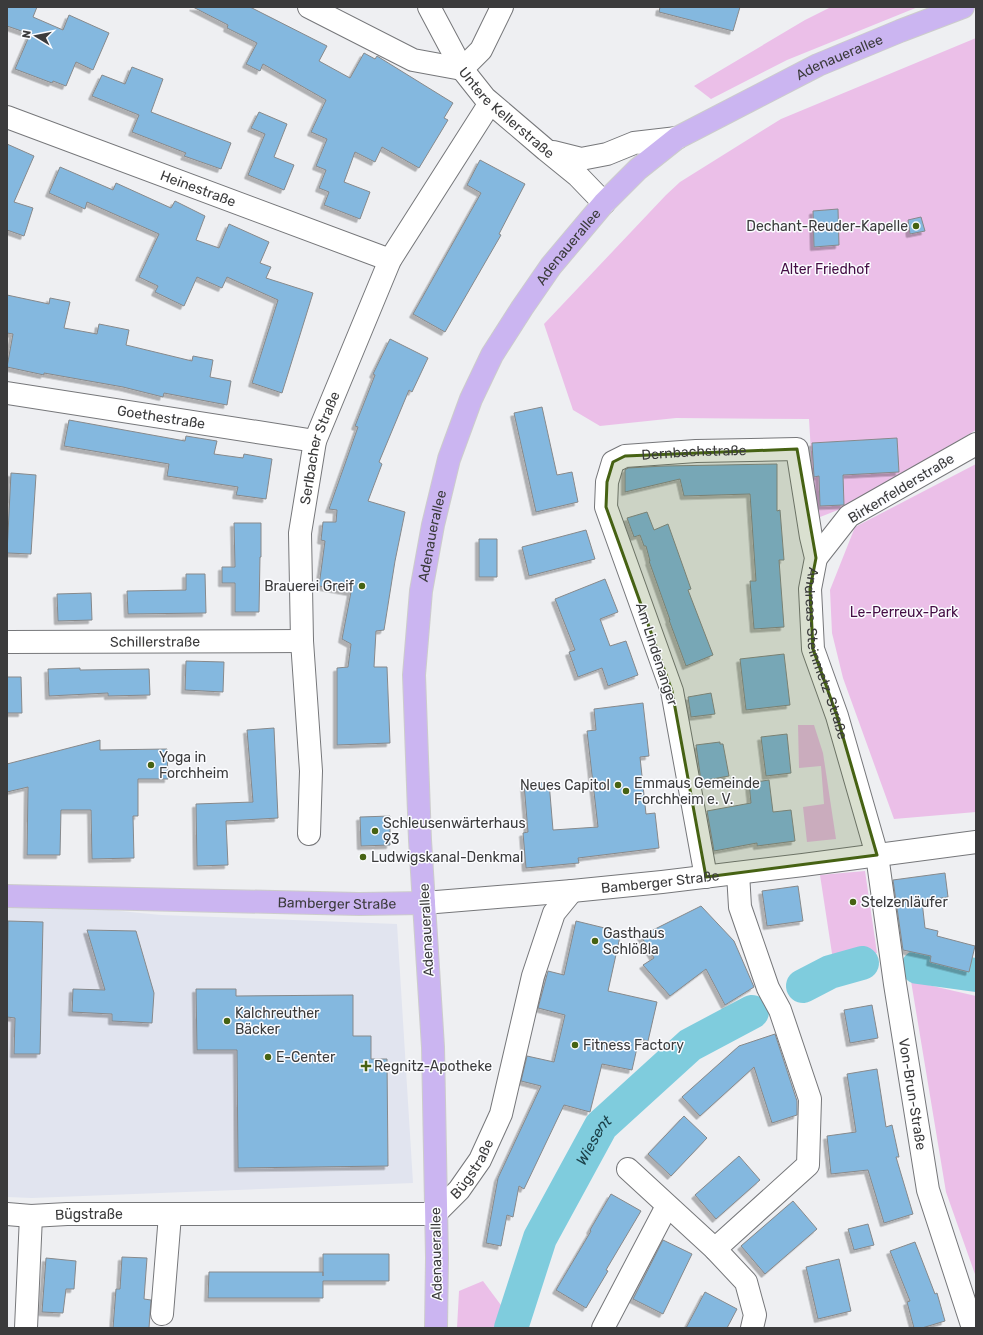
<svg xmlns="http://www.w3.org/2000/svg" width="983" height="1335" viewBox="0 0 983 1335" font-family="Rubik,sans-serif">
<defs>
<filter id="shadow"><feDropShadow dx="-3.5" dy="3.5" stdDeviation="0" flood-color="#0004"/></filter>
</defs>
<rect width="100%" height="100%" fill="#eeeff2"/>
<path fill="#e1e4ef" d="M7 900 161 915 397 924 413 1183 32 1198 7 1197Z"/>
<path fill="#ebbfe8" d="M831 7H918L787 60 711 99 694 86 805 20Z
M976 38V430L843 508 815 519 809 419 676 418 600 426 573 410 544 324 666 195 680 182 781 119Z
M976 464V812L894 819 843 678 832 633 830 590 855 527Z
M798 725H814L823 753 836 839 807 842 803 807 824 804 821 766 799 768Z
M865 871 877 953 833 960 820 875Z
M911 981 976 996V1277L946 1192Z
M483 1281 518 1328H457L459 1291Z"/>
<g fill="none" stroke-linecap="round" stroke-linejoin="round">
<g stroke="#7fccdd" stroke-width="34">
<path d="M918 967 976 975"/>
<path d="M803 986 830 972 862 963"/>
<path id="s1" d="M511 1328 540 1238 601 1126 690 1045 752 1012"/>
</g>
</g>
<path fill="#84b8df" stroke="#87898b" filter="url(#shadow)" d="M7 7H37L33 17 63 30 69 15 109 33 93 70 76 62 66 86 53 81 52 83 15 69 30 34 7 26Z
M193 7H250L327 46 319 61 350 78 364 53 375 59 377 56 453 103 444 118 448 120 419 168 382 147 375 162 355 152 344 182 370 192 360 219 324 205 329 192 319 188 326 170 316 166 327 139 311 132 326 100 263 64 260 71 246 64 257 43 227 28 228 25Z
M660 7H740L733 31 659 12Z
M132 67 163 79 151 112 231 143 221 169 184 156 186 153 132 132 139 115 92 96 102 75 125 84Z
M259 112 287 124 274 157 294 165 284 190 248 175 265 134 251 128Z
M7 144 34 156 14 202 33 208 24 236 7 230Z
M480 160 525 184 499 234 501 235 445 332 413 314 481 193 467 185Z
M60 167 113 190 116 183 171 208 175 201 205 216 196 240 219 248 229 224 269 242 260 263 271 267 266 278 313 293 282 393 252 383 278 300 227 277 222 288 197 277 184 306 155 292 158 286 139 277 159 234 87 202 85 209 49 193Z
M838 209 839 245 814 247 813 211Z
M921 217 925 231 910 234 908 220Z
M7 295 49 304 50 298 70 302 64 328 97 334 99 324 129 330 126 345 192 361 193 356 213 360 210 377 231 381 227 405 164 393 163 397 123 387 44 373V375L7 367 13 334 7 333Z
M390 339 428 358 412 392 409 390 379 462 382 464 368 501 405 512 395 561 384 630 376 631 374 667H387L390 743 337 745V668L348 667 351 644 342 639 351 592 319 586 325 541 321 540 323 522H336L337 510 329 509 358 427 355 426 375 375 373 374Z
M542 407 557 475 572 472 578 502 536 512 514 413Z
M69 420 185 441 186 436 217 441 214 454 243 458 244 454 272 459 266 499 236 495 238 487 167 476 169 464 64 446Z
M897 438 899 472 843 475 844 505 820 506 819 476 814 477 812 443Z
M777 464V511L780 510 784 560H779L784 627 754 629 750 581H756L750 494 684 496 680 479 625 492V470L628 468 664 466Z
M11 473 36 475 31 554 7 553Z
M647 512 654 530 668 524 691 589 688 590 713 655 686 666 669 620H670L649 561H650L646 546H644L640 535 634 537 627 518Z
M234 523H261V557H260L259 612H235V583H222V567H235Z
M586 530 595 559 529 576 522 547Z
M479 539H497V577H479Z
M186 574H205L206 613 128 614 127 591 186 590Z
M605 579 618 612 600 619 610 646 626 641 638 675 608 686 602 668 578 677 569 652 575 650 555 599Z
M91 593 92 620 58 621 57 594Z
M784 654 790 705 746 710 740 659Z
M186 661 224 662 223 692 185 690Z
M80 668V670L149 669 150 695 108 696V693L49 696 48 669Z
M7 677H21L22 713H7Z
M711 693 715 714 691 717 688 697Z
M643 703 649 756 640 757 646 814 655 813 659 848 578 858 579 863 526 868 523 833 528 832 524 784 549 782 553 830 598 827 587 731 596 730 594 709Z
M274 728 278 818 226 821 228 865 197 866 196 804 253 802 247 730Z
M787 734 791 773 766 776 761 737Z
M100 740V750L167 749 168 779H138V816H133L134 858 92 859 91 810H61L60 855H27L28 787 7 792V764Z
M720 742V744H723L729 776 701 781 696 745Z
M769 780 773 812 791 810 795 841 757 846V843L714 851 707 811 751 803 749 783Z
M390 816V845L361 846 360 817Z
M945 873 948 897 922 901 925 928 938 931 937 936 975 946 969 972 930 962 931 956 903 950 893 880Z
M798 886 803 921 767 926 762 891Z
M701 906 734 941 754 987 725 1005 706 969 670 996 643 965 654 958 641 936Z
M8 921 43 922 40 1054H14L15 1018 7 1017Z
M576 921 621 932 608 991 657 1002 648 1041 639 1039 632 1070 602 1064 590 1112 564 1105 524 1189 519 1186 513 1217 507 1215 501 1246 486 1243 498 1178 541 1086 521 1081 527 1056 554 1062 565 1015 538 1008 548 971 564 975Z
M87 930 136 931 154 993 152 1023 112 1021V1014L72 1012 73 989 105 990Z
M196 989H236V996L353 995V1036H371V1059H387L388 1166 238 1168 237 1050H197Z
M872 1005 878 1038 850 1043 844 1010Z
M775 1034 797 1101V1115L772 1123 754 1067 700 1116 682 1097 739 1046Z
M877 1069 886 1127 892 1125 899 1157H896L913 1214 884 1223 868 1170 831 1174 827 1136 856 1132 847 1074Z
M684 1116 707 1138 671 1176 648 1154Z
M739 1156 760 1180 716 1219 695 1195Z
M611 1194 641 1211 606 1270 608 1271 586 1308 556 1290 591 1231 590 1230Z
M793 1201 817 1229 765 1274 741 1246Z
M868 1224 874 1245 854 1250 848 1229Z
M663 1240 692 1254 663 1314 633 1299Z
M915 1242 935 1294 937 1293 945 1321 922 1328H914L907 1302 910 1301 890 1251Z
M323 1254H389V1281H323V1298H208L209 1272H323V1276Z
M122 1257 147 1258 144 1299 151 1300 149 1328H113L116 1289H120Z
M46 1258 76 1261 74 1289H66L63 1313 42 1312Z
M839 1259 851 1311 818 1319 806 1267Z
M705 1292 737 1309 727 1328H686Z"/>
<g fill="none" stroke-linecap="round" stroke-linejoin="round">
<defs>
<g id="minor">
<path d="M309 7 413 60 462 69"/>
<path id="s2" d="M429 7 462 69 485 98 546 150 578 176 604 203"/>
<path d="M462 69 481 50 502 7"/>
<path id="s3" d="M7 117 390 260"/>
<path d="M553 152 581 159 607 154 634 143 677 138"/>
<path id="s4" d="M7 393 315 441"/>
<path d="M816 558 849 516 976 444"/>
<path id="s5" d="M7 642 302 641"/>
<path id="s6" d="M309 834 311 771 302 641 300 533 315 441 390 260 490 103"/>
<path id="s7" d="M706 877 672 691 606 507 607 482 613 462 625 456 696 451 797 449 811 537 816 558 810 589 813 649 837 716 877 855 895 984 928 1190 973 1328"/>
<path id="s8" d="M424 903 572 891 662 882 803 865 976 842"/>
<path d="M628 1169 715 1249 746 1282 755 1315 752 1328"/>
<path id="s9" d="M7 1214 31 1216 67 1214H435L459 1190 480 1160 501 1114 533 976 554 913 572 891"/>
<path d="M715 1249 808 1165 810 1099 780 1010 768 988 740 907 738 873"/>
<path d="M162 1314 170 1215"/>
<path d="M26 1328 31 1216"/>
<path d="M603 1328 667 1206"/>
</g>
<g id="major">
<path id="s10" d="M7 896 359 904 424 903"/>
<path id="s11" d="M436 1328 437 1258 433 1047 420 840 414 675 421 591 433 525 449 459 471 399 492 355 522 308 551 266 604 203 638 169 677 138 818 65 900 31 963 7"/>
</g>
</defs>
<use href="#minor" stroke="#76777a" stroke-width="24"/>
<use href="#major" stroke="#ccc" stroke-width="24"/>
<use href="#minor" stroke="#fff" stroke-width="22"/>
<use href="#major" stroke="#cbb5f1" stroke-width="22"/>
</g>
<path fill="#466213" fill-opacity="0.2" stroke="#466213" stroke-width="3" stroke-linejoin="round" d="M797 449 816 558 810 589 813 649 837 716 877 855 706 877 672 691 606 507 607 482 613 462 625 456Z"/>
<g fill="#466213" stroke="#fbfcff" stroke-width="1.5">
<circle cx="916" cy="226" r="4"/>
<circle cx="362" cy="586" r="4"/>
<circle cx="151" cy="765" r="4"/>
<circle cx="618" cy="785" r="4"/>
<circle cx="626" cy="791" r="4"/>
<circle cx="375" cy="831" r="4"/>
<circle cx="363" cy="857" r="4"/>
<circle cx="853" cy="902" r="4"/>
<circle cx="595" cy="941" r="4"/>
<circle cx="227" cy="1021" r="4"/>
<circle cx="575" cy="1045" r="4"/>
<circle cx="268" cy="1057" r="4"/>
<path d="M364 1060h4v4h4v4h-4v4h-4v-4h-4v-4h4z"/>
</g>
<g text-anchor="middle" stroke-width="3" stroke-linejoin="round" paint-order="stroke">
<g font-size="14" fill="#3b3b3c" stroke="#fbfcff">
<text dy="5" stroke="none"><textPath href="#s11" startOffset="1454">Adenauerallee</textPath></text>
<text dy="5" stroke="none"><textPath href="#s2" startOffset="133">Untere Kellerstraße</textPath></text>
<text dy="5" stroke="none"><textPath href="#s3" startOffset="204">Heinestraße</textPath></text>
<text dy="5" stroke="none"><textPath href="#s11" startOffset="1118">Adenauerallee</textPath></text>
<text dy="5" stroke="none"><textPath href="#s4" startOffset="156">Goethestraße</textPath></text>
<text dy="5" stroke="none"><textPath href="#s6" startOffset="389">Serlbacher Straße</textPath></text>
<text dy="5" stroke="none"><textPath href="#s7" startOffset="513">Dernbachstraße</textPath></text>
<text transform="translate(901 488) rotate(-31)" y="5">Birkenfelderstraße</text>
<text dy="5" stroke="none"><textPath href="#s11" startOffset="794">Adenauerallee</textPath></text>
<text dy="5" stroke="none"><textPath href="#s5" startOffset="148">Schillerstraße</textPath></text>
<text dy="5" stroke="none"><textPath href="#s7" startOffset="825">Andreas-Steinmetz-Straße</textPath></text>
<text transform="translate(657 654) rotate(72)" y="5">Am Lindenanger</text>
<text dy="5" stroke="none"><textPath href="#s8" startOffset="237">Bamberger Straße</textPath></text>
<text dy="5" stroke="none"><textPath href="#s10" startOffset="330">Bamberger Straße</textPath></text>
<text transform="translate(426 930) rotate(-93)" y="5">Adenauerallee</text>
<text dy="5" stroke="none"><textPath href="#s7" startOffset="1276">Von-Brun-Straße</textPath></text>
<text dy="5" stroke="none"><textPath href="#s9" startOffset="487">Bügstraße</textPath></text>
<text dy="5" stroke="none"><textPath href="#s9" startOffset="82">Bügstraße</textPath></text>
<text transform="translate(436 1254) rotate(-91)" y="5">Adenauerallee</text>
</g>
<g font-size="14" fill="#3b3b3c" stroke="#fbfcff" text-anchor="start">
<text x="908" y="231" text-anchor="end">Dechant-Reuder-Kapelle</text>
<text x="354" y="591" text-anchor="end">Brauerei Greif</text>
<text x="159" y="762">Yoga in<tspan x="159" dy="16">Forchheim</tspan></text>
<text x="634" y="788">Emmaus Gemeinde<tspan x="634" dy="16">Forchheim e. V.</tspan></text>
<text x="610" y="790" text-anchor="end">Neues Capitol</text>
<text x="383" y="828">Schleusenwärterhaus<tspan x="383" dy="16">93</tspan></text>
<text x="371" y="862">Ludwigskanal-Denkmal</text>
<text x="861" y="907">Stelzenläufer</text>
<text x="603" y="938">Gasthaus<tspan x="603" dy="16">Schlößla</tspan></text>
<text x="235" y="1018">Kalchreuther<tspan x="235" dy="16">Bäcker</tspan></text>
<text x="583" y="1050">Fitness Factory</text>
<text x="276" y="1062">E-Center</text>
<text x="374" y="1071">Regnitz-Apotheke</text>
</g>
<g font-size="14" fill="#440d44" stroke="#fbfcff">
<text x="825" y="274">Alter Friedhof</text>
<text x="904" y="617">Le-Perreux-Park</text>
</g>
<g font-size="15" font-style="italic" fill="#1b3f47" stroke="#fbfcff">
<text dy="5" stroke="none"><textPath href="#s1" startOffset="206">Wiesent</textPath></text>
</g>
</g>
<rect width="983" height="1335" fill="none" stroke="#3b3b3c" stroke-width="16"/>
<g transform="translate(36 36) rotate(280)" stroke="#fbfcff" stroke-width="3" paint-order="stroke">
<path d="M0-3L7 15L0 10L-7 15Z" fill="#3b3b3c"/>
<text y="-6" font-size="11" font-weight="bold" text-anchor="middle" fill="#3b3b3c">N</text>
</g>
</svg>
